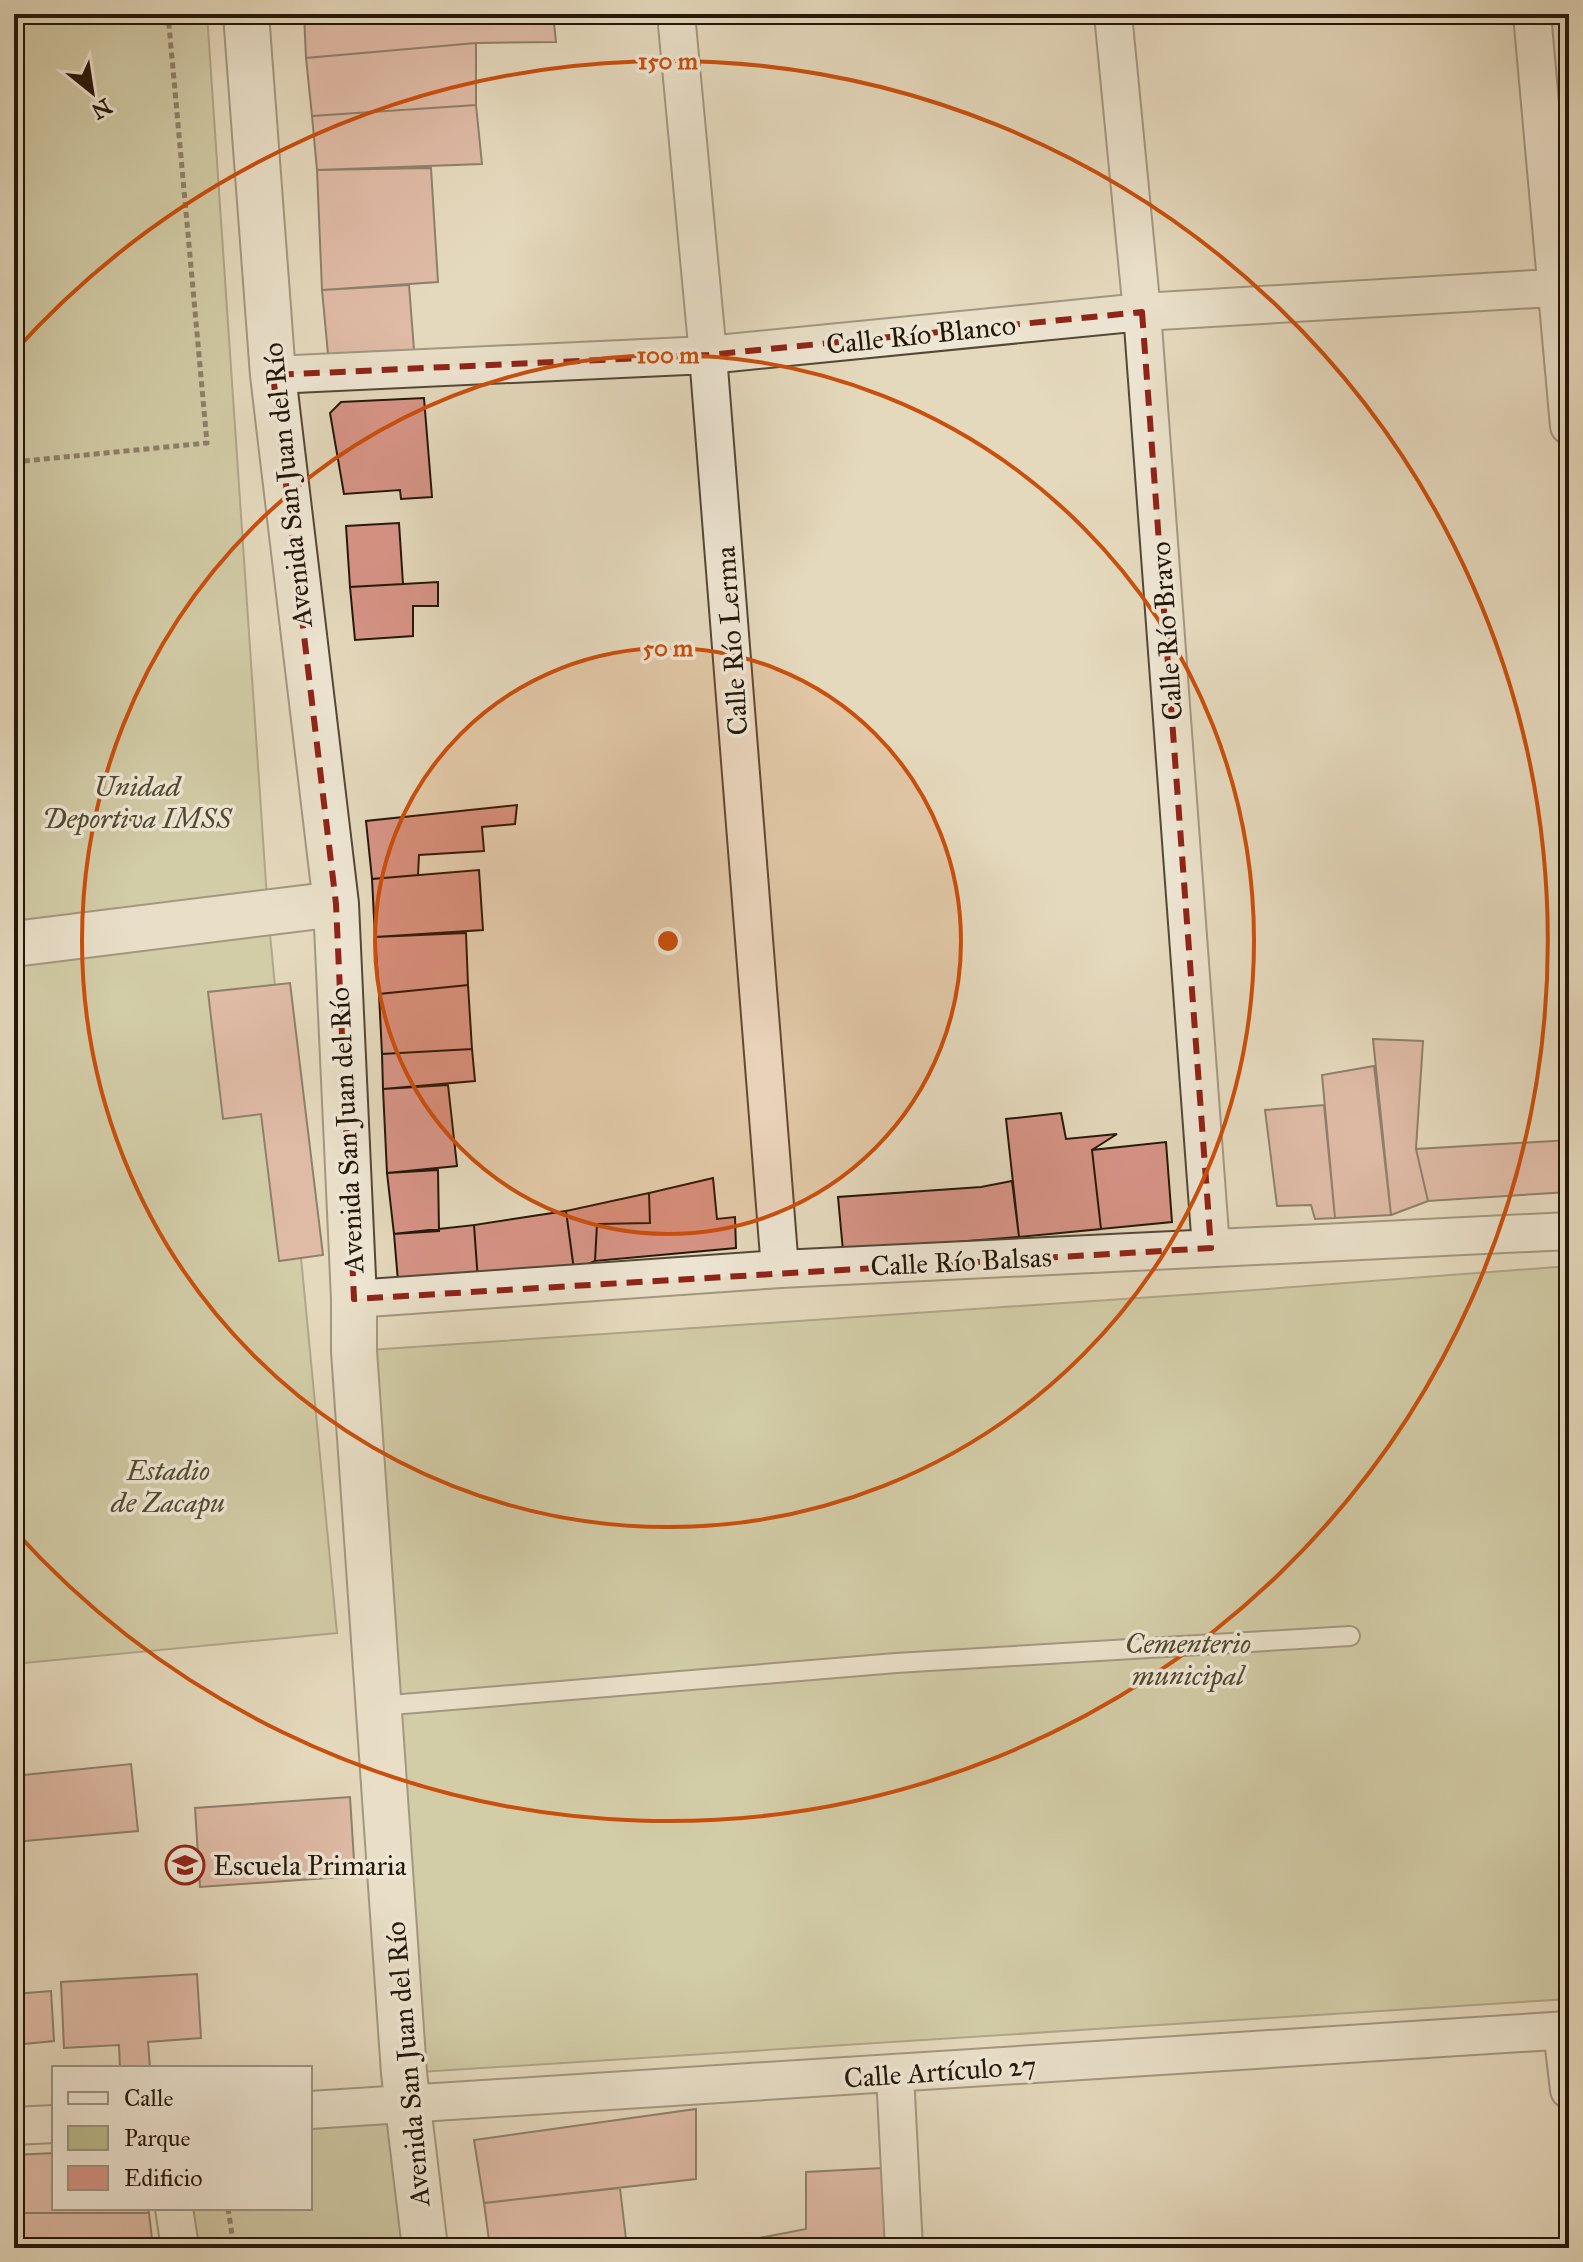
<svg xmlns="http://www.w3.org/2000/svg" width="1583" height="2262" viewBox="0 0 1583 2262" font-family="'IM FELL Great Primer',serif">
<rect width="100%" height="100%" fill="#e5d9bd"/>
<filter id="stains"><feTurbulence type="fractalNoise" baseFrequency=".0025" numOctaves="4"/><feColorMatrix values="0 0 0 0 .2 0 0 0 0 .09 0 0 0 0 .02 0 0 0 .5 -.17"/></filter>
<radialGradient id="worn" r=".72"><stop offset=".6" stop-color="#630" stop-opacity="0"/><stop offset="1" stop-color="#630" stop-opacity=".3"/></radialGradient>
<path fill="#bbbd8d" stroke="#706a4b" stroke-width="2" d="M14 14H207L268 913 337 1633 14 1664Z
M1569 1266V1999L404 2073 354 1351 1241 1291Z
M408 2104 425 2248H180L174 2208H310V2110Z"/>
<path fill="#d79487" stroke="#241709" stroke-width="2" d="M304 14H553L556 42 476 43 306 58Z
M476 43V105L312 116 306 58Z
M476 105 482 164 317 170 312 116Z
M431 168 438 282 322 290 317 170Z
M409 285 414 350 328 354 322 290Z
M424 398 432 497 401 499 400 490 344 494 330 413 341 402Z
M399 523 403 584 350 587 346 526Z
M438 582V606H413V636L355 640 350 587Z
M517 805 515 824 482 827 484 851 419 855 418 875 372 879 366 821Z
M479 870 483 930 375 937 372 879Z
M466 933 468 985 379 994 375 937Z
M290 983 323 1255 279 1261 261 1114 223 1119 208 992Z
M468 985 472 1049 382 1054 379 994Z
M1373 1039 1423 1041 1416 1149 1428 1201 1391 1215Z
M472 1049 475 1081 383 1089 382 1054Z
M1374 1066 1391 1215 1335 1218 1322 1075Z
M448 1085 457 1166 387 1173 383 1089Z
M1324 1105 1335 1218 1315 1219 1311 1205 1277 1206 1265 1110Z
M1061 1113 1066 1139 1117 1134 1092 1150 1101 1229 1019 1237 1006 1119Z
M1569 1140V1192L1428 1201 1416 1149Z
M1166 1142 1172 1222 1101 1229 1092 1150Z
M438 1170 439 1231 394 1234 387 1173Z
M713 1178 717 1219 735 1217 736 1248 595 1261 597 1224 650 1223 649 1193Z
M1012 1181 1019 1237 843 1251 838 1197 981 1187Z
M649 1193 650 1223 597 1224 595 1261 574 1270 566 1211Z
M566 1211 574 1270 478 1281 474 1225Z
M474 1225 478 1281 399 1293 394 1234Z
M131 1764 138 1831 14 1842V1776Z
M350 1797 355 1876 200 1887 195 1808Z
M197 1974 201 2038 148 2042 150 2068H120L119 2045 64 2048 61 1982Z
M51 1991 54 2041 14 2045V1994Z
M696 2109V2179L484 2203 474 2140Z
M54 2153V2208H148L149 2213H14V2155Z
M882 2168 885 2248H733V2243L806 2229V2172Z
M620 2188 627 2248H490L484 2203Z
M14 2213H149L153 2248H71L70 2244 15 2246Z"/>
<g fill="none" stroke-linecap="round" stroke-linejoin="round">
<defs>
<path id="service" d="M379 1706 896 1663 1350 1636"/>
<path id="minor" d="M676 14 708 355 780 1269
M1113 14 1142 312 1211 1248
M1532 14 1569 426
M273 375 708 355 1142 312 1569 287
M354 1299 780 1269 1569 1231
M1562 2030 1569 2090
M895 2075 904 2248
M310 2110 1569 2030
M14 2126 54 2124
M174 2208 180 2248"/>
<path id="tertiary" d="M246 14 273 375 336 904 354 1299V1351L404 2073 425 2248
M14 944 336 904"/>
</defs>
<use href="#service" stroke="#544836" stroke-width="22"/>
<use href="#minor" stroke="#544836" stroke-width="40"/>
<use href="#tertiary" stroke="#544836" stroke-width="48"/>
<path stroke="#241709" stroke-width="5" stroke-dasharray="6 4" stroke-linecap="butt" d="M14 462 207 443 168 14
M228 2208 234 2248
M352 2248 384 2244"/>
<use href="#service" stroke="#eee6d4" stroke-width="18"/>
<use href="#minor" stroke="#eee6d4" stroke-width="36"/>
<use href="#tertiary" stroke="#eee6d4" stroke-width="44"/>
</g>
<path d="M0 0H1583V2262H0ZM1142 312 1211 1248 354 1299 336 904 273 375 708 355Z" fill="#e5d9bd" fill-opacity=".55" fill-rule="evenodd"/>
<path fill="none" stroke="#8f2418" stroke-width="6" stroke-dasharray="16 10" stroke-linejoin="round" d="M1142 312 1211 1248 354 1299 336 904 273 375 708 355Z"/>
<circle cx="668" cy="941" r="293" fill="#cb4f0c" fill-opacity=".12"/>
<g fill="none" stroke="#cb4f0c" stroke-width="4">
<circle cx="668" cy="941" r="293"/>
<circle cx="668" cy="941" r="586"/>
<path d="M14 352A880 880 0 1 1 14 1530"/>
</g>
<defs>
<symbol id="school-ring" viewBox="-11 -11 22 22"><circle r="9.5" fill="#eee6d4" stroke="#8f2418" stroke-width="1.5"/><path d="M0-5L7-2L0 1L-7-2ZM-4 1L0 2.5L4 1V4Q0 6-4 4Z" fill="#8f2418"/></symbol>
</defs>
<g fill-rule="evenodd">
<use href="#school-ring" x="163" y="1843" width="44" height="44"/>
</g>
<g text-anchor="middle" stroke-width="7" stroke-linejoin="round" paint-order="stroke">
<g font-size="28" fill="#241709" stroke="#eee6d4">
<text transform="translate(921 334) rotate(-6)" y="10">Calle Río Blanco</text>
<text transform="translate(287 485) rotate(-96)" y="10">Avenida San Juan del Río</text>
<text transform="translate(1166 631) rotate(-94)" y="10">Calle Río Bravo</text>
<text transform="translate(731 641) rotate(-94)" y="10">Calle Río Lerma</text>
<text transform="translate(346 1130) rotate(-93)" y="10">Avenida San Juan del Río</text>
<text transform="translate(961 1261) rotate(-3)" y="10">Calle Río Balsas</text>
<text transform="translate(407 2064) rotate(-95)" y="10">Avenida San Juan del Río</text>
<text transform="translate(940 2071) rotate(-4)" y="10">Calle Artículo 27</text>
</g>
<g font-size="28" font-style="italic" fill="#514931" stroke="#eee6d4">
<text x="137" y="796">Unidad<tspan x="137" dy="32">Deportiva IMSS</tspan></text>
<text x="168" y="1480">Estadio<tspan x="168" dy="32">de Zacapu</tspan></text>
<text x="1188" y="1653">Cementerio<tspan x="1188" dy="32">municipal</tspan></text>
</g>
<g font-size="28" fill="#241709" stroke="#eee6d4" text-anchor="start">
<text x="213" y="1875">Escuela Primaria</text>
</g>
</g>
<circle cx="668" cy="941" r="12" fill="#cb4f0c" stroke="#eee6d4" stroke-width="4"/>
<g font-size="24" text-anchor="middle" font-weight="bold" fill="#cb4f0c" stroke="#eee6d4" stroke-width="7" stroke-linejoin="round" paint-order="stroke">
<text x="668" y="69">150 m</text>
<text x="668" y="363">100 m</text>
<text x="668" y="656">50 m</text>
</g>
<rect width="1583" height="2262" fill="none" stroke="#e5d9bd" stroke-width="48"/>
<rect x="16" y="16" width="1551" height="2230" fill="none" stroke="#241709" stroke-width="4"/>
<rect x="24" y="24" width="1535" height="2214" fill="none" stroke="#241709" stroke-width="2"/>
<rect x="52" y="2066" width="260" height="144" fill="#eee6d4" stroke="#9d9383" stroke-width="2"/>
<rect x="68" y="2092" width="40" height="12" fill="#eee6d4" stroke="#9d9383" stroke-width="2"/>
<text x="124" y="2106" font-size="24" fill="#241709">Calle</text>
<rect x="68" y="2126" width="40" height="24" fill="#bbbd8d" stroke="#9d9383" stroke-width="2"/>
<text x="124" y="2146" font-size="24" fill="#241709">Parque</text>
<rect x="68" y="2166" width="40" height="24" fill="#d79487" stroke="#9d9383" stroke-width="2"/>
<text x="124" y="2186" font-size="24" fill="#241709">Edificio</text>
<g transform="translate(92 92) rotate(150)" stroke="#eee6d4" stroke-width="6" paint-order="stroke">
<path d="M0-6L14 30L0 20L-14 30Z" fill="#241709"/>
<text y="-12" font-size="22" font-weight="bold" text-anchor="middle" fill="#241709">N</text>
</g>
<rect width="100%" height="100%" filter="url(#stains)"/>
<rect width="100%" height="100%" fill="url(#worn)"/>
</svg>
